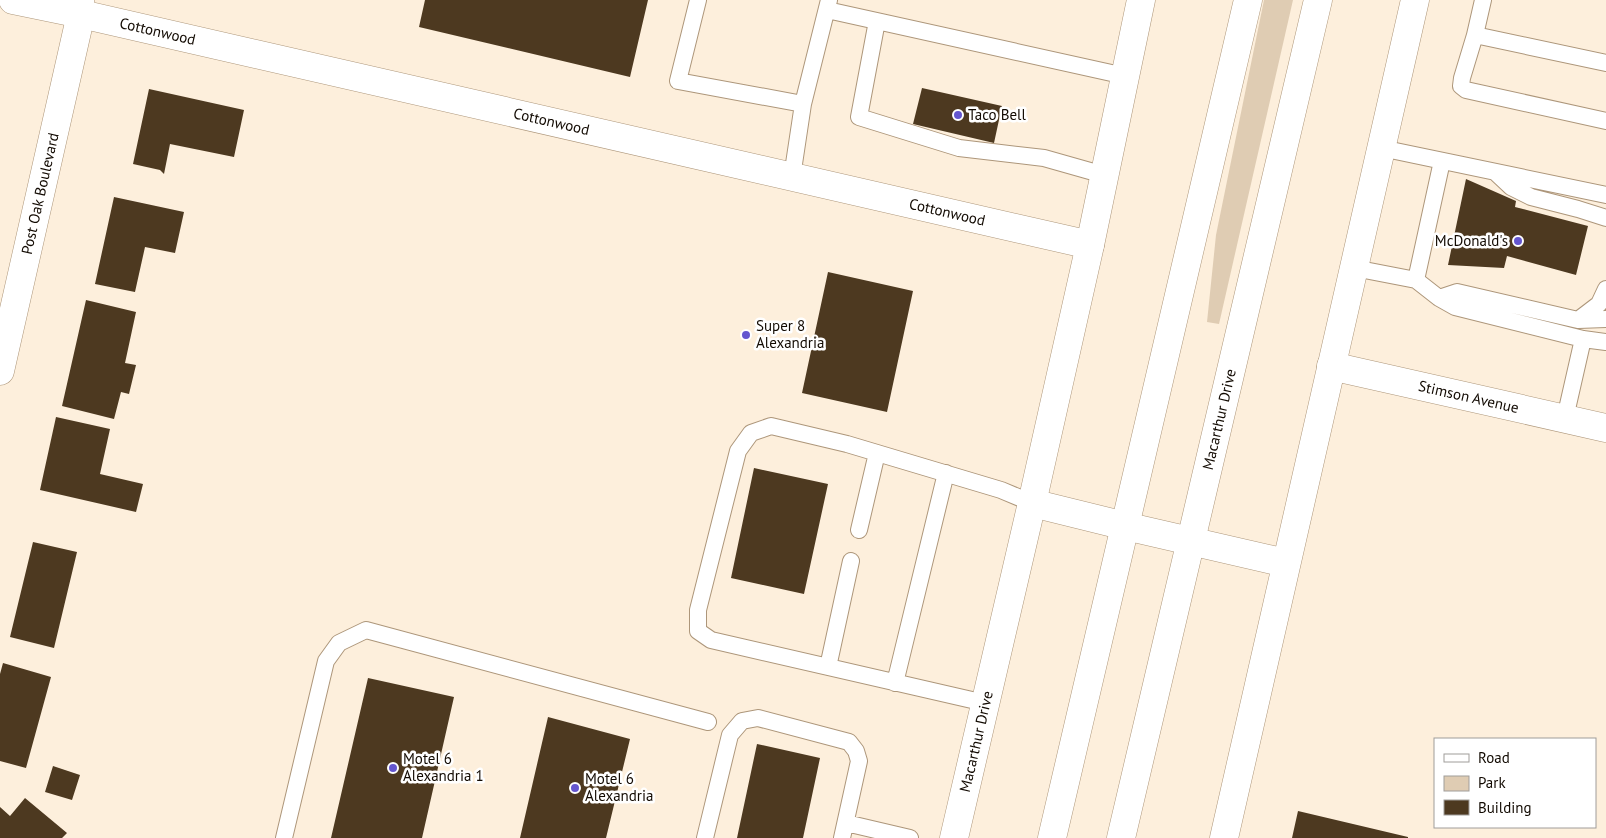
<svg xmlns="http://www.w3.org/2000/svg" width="1606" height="838" viewBox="0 0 1606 838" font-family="'PT Sans',sans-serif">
<rect width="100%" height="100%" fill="#fdefdc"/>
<path fill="#dfccb3" d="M1264 0H1293L1219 324 1207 322 1216 235Z"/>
<path fill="#4d3920" d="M425 0H648L630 77 419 27Z
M922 88 1002 106 994 143 913 124Z
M149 89 244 110 234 157 170 144 164 174 160 170 133 164Z
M1466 179 1516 201 1515 207 1588 226 1576 275 1507 256 1504 268 1448 265Z
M114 197 184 212 175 253 145 247 135 292 95 284Z
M828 272 913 291 887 412 802 393Z
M86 300 136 312 125 363 136 365 129 394 121 392 114 419 62 406Z
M56 417 110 429 100 474 143 484 136 512 40 490Z
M754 468 828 484 804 594 731 578Z
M33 542 77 552 54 648 10 637Z
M3 663 51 677 26 768 0 761V674Z
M368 678 454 697 422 838H331Z
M548 717 630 739 606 838H520Z
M757 744 820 758 803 838H737Z
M53 766 80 775 72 800 45 792Z
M25 798 67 833 62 838H0V807L10 816Z
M1298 811 1408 837V838H1292Z"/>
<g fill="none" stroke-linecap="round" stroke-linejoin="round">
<defs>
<path id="service" d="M698 0 678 81 803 104 792 177
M1483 0 1475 35 1462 78 1461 86 1466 90 1606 121
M827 10 1125 76
M877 21 859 117 959 148 1044 158 1104 175
M1475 35 1606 63
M803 104 829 0
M1381 148 1606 195
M1495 172 1511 187 1531 197 1578 209 1606 218
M1354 268 1416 280 1439 298 1455 307 1583 339 1606 342
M1416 280 1442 161
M1439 298 1457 292 1578 320 1606 319
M1578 320 1599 304 1606 289
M1565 418 1583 339
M859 530 877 453
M828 667 851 561
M895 683 946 473
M985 703 711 640 698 631V610L738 451 751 433 771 426 847 444 1001 490 1032 503
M846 823 910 838
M284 838 326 661 339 643 366 630 708 722
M705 838 730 735 742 721 758 718 849 742 856 751 859 761 842 838"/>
<g id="minor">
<path id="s1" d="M13 0 81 14 1090 245"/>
<path id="s2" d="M1331 366 1606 428"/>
<path id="s3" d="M0 371 81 14 80 0"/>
<path d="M1032 503 1125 526 1286 563"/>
<path id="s4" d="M954 838 1032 503 1090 245 1141 0"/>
<path d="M1224 838 1415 0"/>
</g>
<g id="trunk">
<path d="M1052 838 1248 0"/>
<path id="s5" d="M1121 838 1318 0"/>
</g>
</defs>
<use href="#service" stroke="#ad967a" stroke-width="18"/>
<use href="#minor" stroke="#ad967a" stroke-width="29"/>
<use href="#trunk" stroke="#ad967a" stroke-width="29"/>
<use href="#service" stroke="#fff" stroke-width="16"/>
<use href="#minor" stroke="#fff" stroke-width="28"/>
<use href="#trunk" stroke="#fff" stroke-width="28"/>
</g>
<g fill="#6456cf" stroke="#fff" stroke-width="2">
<circle cx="958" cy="115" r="5"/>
<circle cx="1518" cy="241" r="5"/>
<circle cx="746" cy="335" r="5"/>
<circle cx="393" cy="768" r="5"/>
<circle cx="575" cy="788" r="5"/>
</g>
<g text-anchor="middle" stroke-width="5" stroke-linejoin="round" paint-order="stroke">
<g font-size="15" fill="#120a02" stroke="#fff">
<text dy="5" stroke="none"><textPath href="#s1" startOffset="148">Cottonwood</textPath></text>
<text dy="5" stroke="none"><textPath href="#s1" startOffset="552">Cottonwood</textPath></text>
<text dy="5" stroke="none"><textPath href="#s3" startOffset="182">Post Oak Boulevard</textPath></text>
<text dy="5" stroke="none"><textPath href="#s1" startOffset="958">Cottonwood</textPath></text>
<text dy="5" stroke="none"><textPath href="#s2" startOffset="141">Stimson Avenue</textPath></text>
<text dy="5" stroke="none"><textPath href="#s5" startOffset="430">Macarthur Drive</textPath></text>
<text dy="5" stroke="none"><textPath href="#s4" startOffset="99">Macarthur Drive</textPath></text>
</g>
<g font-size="15" fill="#120a02" stroke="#fff" text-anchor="start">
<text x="968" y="120">Taco Bell</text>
<text x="1508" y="246" text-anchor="end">McDonald's</text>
<text x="756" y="331">Super 8<tspan x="756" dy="17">Alexandria</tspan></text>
<text x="403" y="764">Motel 6<tspan x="403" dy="17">Alexandria 1</tspan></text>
<text x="585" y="784">Motel 6<tspan x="585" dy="17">Alexandria</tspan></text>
</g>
</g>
<rect x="1434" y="738" width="162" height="90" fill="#ffffff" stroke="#a09d9a"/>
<rect x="1444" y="754" width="25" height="8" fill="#ffffff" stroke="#a09d9a"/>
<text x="1478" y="763" font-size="15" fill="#120a02">Road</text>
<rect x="1444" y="776" width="25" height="15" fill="#dfccb3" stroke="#a09d9a"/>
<text x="1478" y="788" font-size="15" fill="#120a02">Park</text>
<rect x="1444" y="800" width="25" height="15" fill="#4d3920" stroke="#a09d9a"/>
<text x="1478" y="813" font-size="15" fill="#120a02">Building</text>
</svg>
